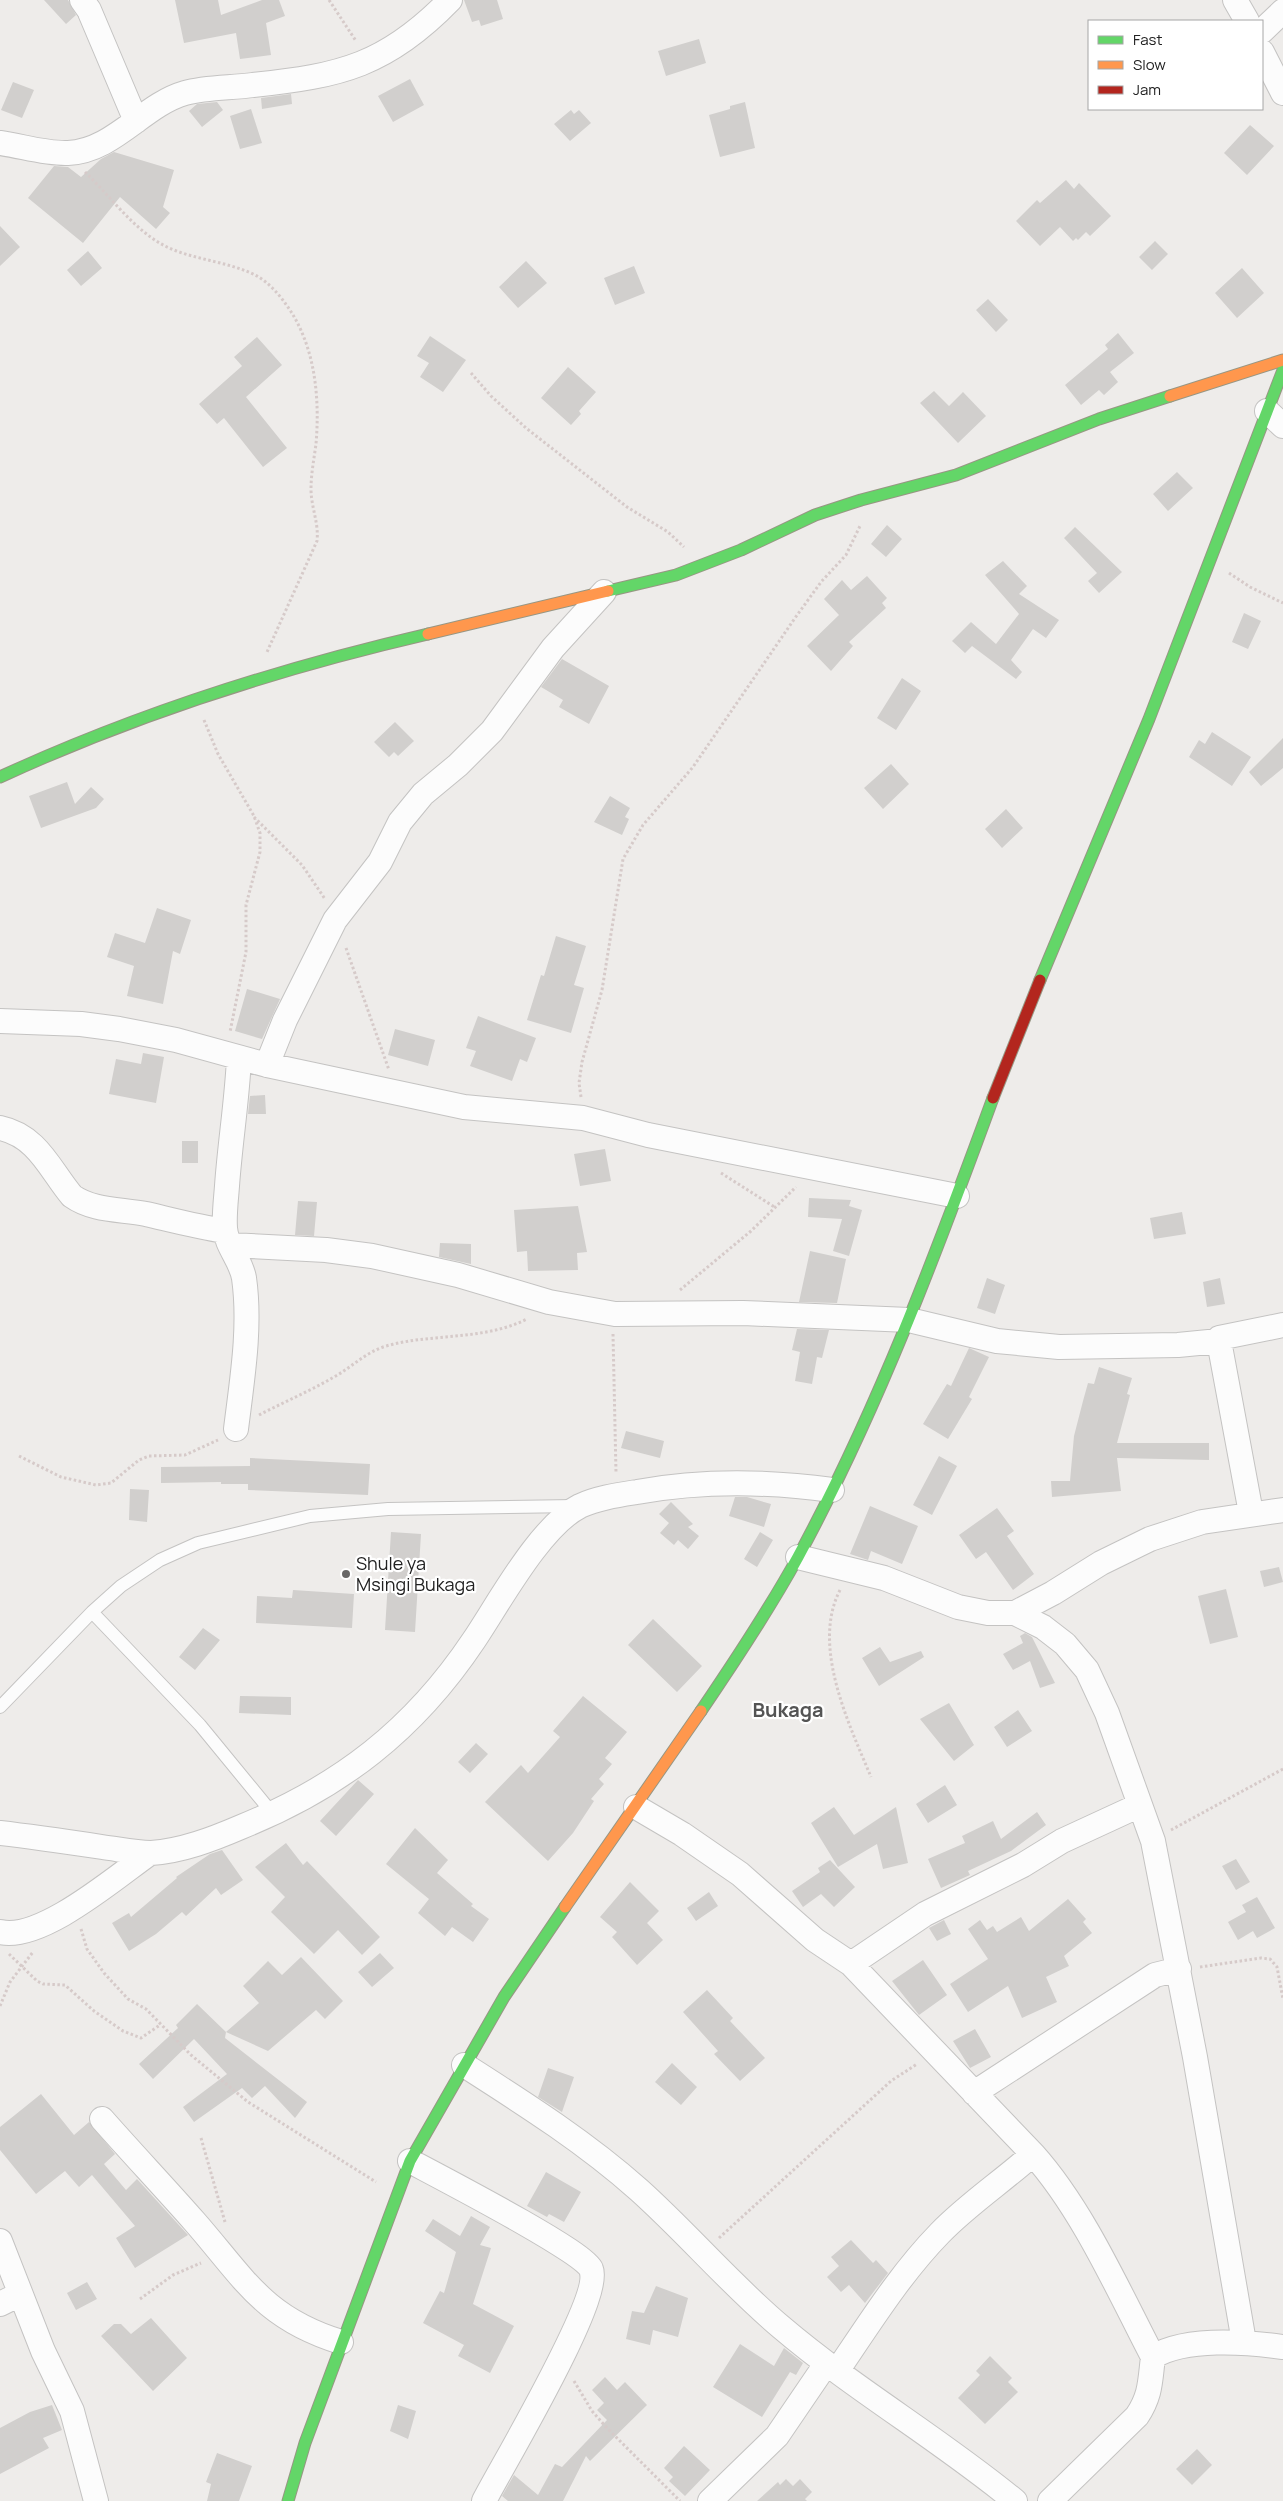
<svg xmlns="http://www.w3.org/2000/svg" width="1283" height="2501" viewBox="0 0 1283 2501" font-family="Manrope,sans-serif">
<rect width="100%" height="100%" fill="#eeecea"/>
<path fill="#d1cfcd" d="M44 0H68L76 15 66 24Z
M175 0H218L221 15 262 0H279L285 16 266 23 271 55 240 59 236 33 184 43Z
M464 0H497L503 19 481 26 479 20 472 22Z
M699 39 706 63 666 76 658 51Z
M410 79 424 105 393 122 378 96Z
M13 82 34 90 22 118 1 110Z
M291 94 292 104 262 109 261 98Z
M217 102 223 110 202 127 189 111 197 104Z
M745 102 755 148 720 157 709 115 730 109V106Z
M251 109 262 143 240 149 230 116Z
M571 110 574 114 579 110 591 123 570 141 554 124Z
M1250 125 1274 146 1247 175 1224 153Z
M114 152 174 170 163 207 170 213 156 229 120 197 83 243 28 198 54 166 68 167 81 177 101 159Z
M1066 180 1074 189 1079 183 1111 216 1090 236 1086 232 1078 240 1076 238 1073 241 1060 227 1040 246 1016 221 1037 200 1040 203Z
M0 226 20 247 0 266Z
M1155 241 1168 254 1152 270 1139 257Z
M88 251 102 268 81 286 67 270Z
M526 261 547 283 518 308 499 287Z
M634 266 645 293 615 305 604 278Z
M1242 268 1264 293 1237 318 1215 293Z
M988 299 1008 320 996 332 976 310Z
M1118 333 1134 353 1110 372 1118 382 1104 395 1099 390 1081 405 1065 385 1108 349 1105 345Z
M430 336 466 360 443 392 420 377 429 363 417 356Z
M257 337 282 365 246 397 287 448 263 467 224 418 217 424 199 404 242 366 234 357Z
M568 367 596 392 579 411 581 414 571 425 541 398Z
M934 391 949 406 963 392 986 416 958 443 920 403Z
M1177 472 1193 488 1168 511 1153 494Z
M887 525 902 539 886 557 871 544Z
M1075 527 1122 572 1099 593 1088 581 1097 573 1064 538Z
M1003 561 1027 586 1019 594 1059 620 1046 638 1033 629 1011 660 1022 672 1016 679 972 646 965 653 952 641 971 622 996 644 1019 614 985 575Z
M867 576 887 598 882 603 886 608 849 642 853 646 831 671 807 646 839 615 824 599 842 580 851 590Z
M1244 613 1261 621 1248 649 1232 642Z
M562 659 609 686 589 724 559 707 563 700 541 687Z
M902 678 921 691 896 730 877 718Z
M395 722 414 741 398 756 394 752 389 757 374 742Z
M1212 732 1251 757 1232 786 1189 757 1199 740 1205 744Z
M1283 738V768L1261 786 1249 772Z
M891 764 909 784 883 809 864 788Z
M67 782 75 804 91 787 104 799 96 808 41 828 29 796Z
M610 796 630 808 625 817 629 819 622 835 594 822Z
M1006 809 1023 828 1002 848 985 829Z
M157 908 191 920 180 954 173 951 163 1004 127 996 134 966 107 957 115 933 145 943Z
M556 936 586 946 574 985 584 988 571 1033 527 1020 541 975 544 976Z
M247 989 280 999 262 1039 235 1031Z
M478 1016 536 1038 527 1062 520 1059 512 1081 470 1066 476 1051 466 1048Z
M395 1029 435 1040 428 1066 388 1055Z
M143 1053 164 1057 156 1103 109 1094 116 1059 141 1064Z
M265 1095 266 1114H248L250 1096Z
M182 1141H198V1163H182Z
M605 1149 611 1181 580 1186 574 1154Z
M809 1198 851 1200 849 1206 862 1210 849 1256 833 1251 842 1219 808 1217Z
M298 1201 317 1202 314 1236 295 1235Z
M578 1206 587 1252 577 1253 578 1270 528 1271 527 1251 517 1252 514 1210Z
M1182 1212 1186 1234 1154 1239 1150 1218Z
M440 1243 471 1244V1264L439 1257Z
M810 1251 846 1259 837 1303 799 1302Z
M987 1278 1005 1285 995 1314 977 1308Z
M1220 1278 1225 1304 1207 1307 1203 1282Z
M797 1329 829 1330 822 1358 817 1357 812 1384 795 1381 800 1352 792 1350Z
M969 1348 989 1357 969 1397 972 1399 948 1439 923 1424 947 1384 951 1386Z
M1099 1367 1132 1378 1127 1394 1130 1395 1117 1443H1209V1460L1117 1458 1121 1491 1052 1497 1051 1481H1070L1074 1436 1083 1401 1088 1383 1094 1384Z
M626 1431 664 1441 660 1458 621 1448Z
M939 1456 957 1466 932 1515 913 1505Z
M250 1458 370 1464 368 1495 248 1490V1484H221V1482L161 1483V1467L250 1466Z
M130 1489 149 1490 147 1522 129 1520Z
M735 1497H747L771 1504 764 1527 729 1516Z
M671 1502 693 1524 688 1527 699 1536 688 1549 678 1540 674 1545 660 1533 669 1523 659 1514Z
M870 1506 918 1526 902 1564 871 1551 868 1560 850 1554Z
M997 1508 1014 1531 1007 1536 1034 1574 1013 1590 986 1552 976 1559 959 1535Z
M391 1532 421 1534 415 1632 385 1630Z
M760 1532 773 1540 757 1567 744 1559Z
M1279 1567 1283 1582 1264 1587 1260 1571Z
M1226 1589 1238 1637 1210 1644 1198 1596Z
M293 1590 354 1594 352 1628 256 1623 257 1596 292 1598Z
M653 1619 702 1666 677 1692 628 1645Z
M203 1628 220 1640 195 1670 179 1657Z
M1025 1633 1032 1637 1055 1683 1040 1688 1030 1661 1013 1670 1003 1654 1023 1643 1020 1636Z
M880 1647 890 1662 921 1651 924 1657 879 1686 862 1658Z
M240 1696 291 1697V1715L239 1713Z
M583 1696 627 1732 605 1758 612 1764 599 1779 604 1784 591 1799 594 1801 573 1833 548 1861 485 1802 521 1765 528 1773 560 1737 553 1731Z
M949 1703 974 1745 954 1761 920 1719Z
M1018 1710 1032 1731 1007 1747 994 1727Z
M476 1743 488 1754 470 1773 458 1762Z
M358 1780 374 1794 336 1836 320 1821Z
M945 1785 957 1805 928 1823 916 1804Z
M834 1807 854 1835 896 1807 908 1863 883 1869 877 1844 838 1867 811 1823Z
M1037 1812 1046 1825 1011 1851 968 1871 970 1875 941 1888 928 1859 965 1843 962 1836 993 1821 1001 1839Z
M415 1828 448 1860 437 1873 473 1904 471 1906 489 1919 473 1942 452 1927 445 1936 418 1913 429 1899 386 1864Z
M286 1843 303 1865 307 1861 380 1937 362 1955 338 1930 314 1954 271 1912 285 1897 255 1867Z
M222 1850 243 1880 221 1895 216 1888 186 1916 182 1912 156 1934 129 1951 112 1923 129 1913 131 1917 177 1878 176 1877 210 1854Z
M1236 1859 1250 1882 1236 1890 1222 1866Z
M830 1860 855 1887 834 1907 821 1894 803 1907 792 1891 820 1872 818 1868Z
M630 1882 659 1911 647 1923 663 1940 637 1965 612 1937 617 1932 600 1917Z
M709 1892 718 1906 696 1921 687 1908Z
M1257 1897 1275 1928 1257 1938 1253 1931 1238 1940 1228 1922 1246 1912 1242 1905Z
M1068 1899 1086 1919 1083 1922 1092 1933 1064 1956 1069 1966 1046 1977 1057 2002 1022 2018 1008 1986 968 2012 950 1984 988 1959 968 1929 980 1920 987 1930 993 1926 997 1932 1021 1917 1029 1931Z
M944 1920 951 1934 937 1941 929 1928Z
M380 1953 394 1968 372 1987 358 1972Z
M301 1957 343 2001 325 2019 316 2010 268 2051 226 2032 225 2038 307 2102 295 2118 265 2086 252 2098 242 2088 194 2122 183 2107 227 2074 194 2039 153 2079 139 2064 178 2028 176 2025 197 2004 226 2032 259 2003 243 1986 268 1961 282 1975Z
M923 1960 947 1995 919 2015 892 1981Z
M707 1990 733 2018 730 2021 765 2058 740 2081 714 2054 718 2051 683 2012Z
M975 2029 991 2057 970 2068 953 2041Z
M672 2063 697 2087 681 2105 655 2082Z
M548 2068 574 2077 562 2112 538 2097Z
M41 2094 74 2135 89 2122 115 2154 104 2164 126 2190 137 2179 188 2235 135 2268 116 2238 135 2226 92 2175 79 2187 65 2171 36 2194 0 2150V2127Z
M546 2172 581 2192 564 2222 549 2214 547 2217 527 2206Z
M471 2216 490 2227 480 2245 491 2248 473 2304 514 2326 490 2373 458 2356 464 2345 423 2323 440 2291 444 2293 456 2252 425 2231 433 2219 460 2236Z
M851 2240 873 2263 876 2260 888 2273 865 2303 849 2285 841 2292 827 2277 839 2266 831 2257Z
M87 2282 97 2299 76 2310 67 2293Z
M656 2286 688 2298 678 2337 653 2330 650 2345 626 2339 632 2311 644 2313Z
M151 2318 187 2358 153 2391 101 2336 114 2324H121L131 2334Z
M740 2344 774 2366 784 2348 803 2363 796 2375 790 2372 762 2417 713 2387Z
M990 2356 1012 2378 1008 2382 1018 2392 985 2424 958 2398 980 2375 976 2371Z
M605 2377 617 2390 625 2382 647 2405 590 2461 586 2456 563 2501H508L502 2496 514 2475 538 2495 555 2464 562 2467 607 2420 597 2410 604 2403 592 2390Z
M52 2405 62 2430 43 2438 49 2448 0 2474V2428L30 2412Z
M398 2405 416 2411 408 2439 390 2431Z
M684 2446 710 2470 685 2496 669 2481 673 2477 664 2468Z
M1197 2449 1212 2465 1192 2485 1176 2469Z
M217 2453 252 2466 239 2501H207L211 2484 206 2482Z
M786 2479 793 2486 800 2479 812 2492 805 2499 807 2501H757L778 2482 780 2485Z"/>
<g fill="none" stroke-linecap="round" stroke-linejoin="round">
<defs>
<path id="lane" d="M92 1612 200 1725 273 1814
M0 1707 92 1612 121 1586 160 1560 198 1543 310 1516 388 1509 575 1506"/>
<path id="street" d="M82 0 89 10 136 121
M1235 0 1247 21
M1262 31 1283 11
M1262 52 1283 93
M0 143C22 146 46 154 68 153 114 151 143 105 185 93 206 87 232 88 253 85 341 76 387 65 450 0
M1267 411 1283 426
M0 1021 81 1024 119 1029 176 1040 267 1065 464 1107 583 1118 648 1135 957 1196
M267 1065 285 1020 335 920 380 862 400 822 423 794 458 765 492 731 553 648 604 592
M0 1128C38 1136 50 1170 72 1196 93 1211 121 1209 146 1214 172 1220 198 1227 225 1231
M230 1245 326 1250 372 1256 458 1275 549 1302 615 1314 743 1313 909 1320 997 1341 1059 1347 1178 1345 1219 1341V1338L1283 1325
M1219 1341 1251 1513
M236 1429C242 1380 251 1327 244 1278 241 1260 226 1246 225 1228 224 1214 226 1200 227 1186 230 1143 237 1101 239 1058
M798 1557 884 1578 958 1607 988 1613H1015L1053 1593 1101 1563 1150 1539 1202 1522 1283 1510
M1015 1613 1043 1627 1065 1644 1087 1670 1107 1713 1153 1841 1195 2057 1244 2342
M636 1807 682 1834 740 1874 815 1940 851 1964 1033 2154C1083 2210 1118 2290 1153 2357
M0 1833C34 1837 68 1842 102 1847 118 1849 135 1853 151 1853 182 1851 213 1839 241 1827 340 1787 414 1730 474 1640 499 1603 540 1526 580 1506 597 1498 618 1495 637 1492 703 1480 766 1481 832 1490
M0 1932C41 1942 117 1876 150 1853
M851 1964 925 1914 1023 1865 1062 1841 1140 1805
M464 2065C525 2104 585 2142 639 2190 688 2234 731 2285 781 2327 855 2390 940 2439 1015 2501
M974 2093 1155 1975 1179 1969
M102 2119C132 2153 164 2187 194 2221 244 2278 263 2318 341 2342
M410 2161C436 2175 585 2252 591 2269 603 2298 502 2466 484 2501
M0 2241 43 2351 72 2411 96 2501
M0 2304 20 2294
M837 2371C869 2324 900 2274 940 2233 968 2204 1003 2181 1033 2154
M710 2501 777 2436 826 2364
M1050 2501 1137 2416C1151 2395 1150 2381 1153 2357 1185 2337 1247 2342 1283 2347"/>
<path id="fast" d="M608 591 676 575 741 550 815 515 861 500 956 475 1099 419 1170 396
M0 777C137 714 281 668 428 634
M1040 980 1149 719 1283 370
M701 1711C735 1661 769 1610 798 1557 877 1411 936 1254 993 1098
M288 2501 305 2443 410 2161 504 1997 565 1907"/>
<path id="slow" d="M1170 396 1283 360
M428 634 608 591
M565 1907 701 1711"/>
<path id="jam" d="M993 1098 1040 980"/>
</defs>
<use href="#lane" stroke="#c4c3c2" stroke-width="14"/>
<use href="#street" stroke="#c4c3c2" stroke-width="26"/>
<use href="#fast" stroke="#979683" stroke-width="13"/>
<use href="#slow" stroke="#979683" stroke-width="13"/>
<use href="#jam" stroke="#979683" stroke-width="13"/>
<path stroke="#d6cac9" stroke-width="3" stroke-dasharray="2.5 2.5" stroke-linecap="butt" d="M329 0 356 41
M85 172C110 196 134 230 165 246 193 260 227 261 255 275 267 281 278 293 285 303 315 343 320 396 316 444 314 459 311 474 311 489 311 507 319 523 317 541L267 652
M471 373 491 396 526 428 627 507 668 532 684 547
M1229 573 1250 587 1283 603
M204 720 218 754 254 816 260 833V852L246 905V952L230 1032
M254 817 302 865 325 899
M346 948 389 1070
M581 1097 579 1083 582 1062 602 990 623 859 643 825 693 767 795 618 821 582 846 555 860 526
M721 1173 776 1208
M680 1290 751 1231 796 1187
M613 1334 616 1473
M259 1415C284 1402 310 1391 334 1377 352 1367 366 1352 386 1346 432 1333 483 1341 527 1319
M19 1456 61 1477 96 1485 111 1483 139 1460 149 1456 185 1455 218 1440
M840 1590C811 1646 849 1724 871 1777
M1171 1830 1283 1769
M81 1929 87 1949 104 1973 128 1999 146 2009 191 2055 248 2102 376 2182
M9 1954 37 1981 43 1984 65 1985 94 2011 123 2031 141 2038 160 2025
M1200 1967 1261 1958 1270 1959 1277 1967 1283 1999
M0 2006 10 1982 33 1952
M201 2138 225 2222
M719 2238 891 2081 917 2064
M140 2299 173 2275 201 2263
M574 2381 592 2411 606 2427 680 2501"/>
<use href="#lane" stroke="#fcfcfc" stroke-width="12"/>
<use href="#street" stroke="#fcfcfc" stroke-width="24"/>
<use href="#fast" stroke="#63d668" stroke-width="11"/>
<use href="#slow" stroke="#ff974d" stroke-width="11"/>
<use href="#jam" stroke="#b3261e" stroke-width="11"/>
</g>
<circle fill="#696867" stroke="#fff" stroke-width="2" cx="346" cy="1574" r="5"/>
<g text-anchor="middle" stroke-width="4.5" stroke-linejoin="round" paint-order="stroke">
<g font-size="18" fill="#212121" stroke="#fff" text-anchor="start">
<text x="356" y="1570">Shule ya<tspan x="356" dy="21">Msingi Bukaga</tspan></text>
</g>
<g font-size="20" font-weight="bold" fill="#545454" stroke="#fff">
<text x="788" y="1717">Bukaga</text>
</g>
</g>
<rect x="1088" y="20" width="175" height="90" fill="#ffffff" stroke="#a6a6a6"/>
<rect x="1098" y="36" width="25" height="8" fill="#63d668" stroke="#a6a6a6"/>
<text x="1133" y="45" font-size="15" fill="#212121">Fast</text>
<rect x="1098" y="61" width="25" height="8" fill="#ff974d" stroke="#a6a6a6"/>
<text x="1133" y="70" font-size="15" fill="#212121">Slow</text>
<rect x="1098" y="86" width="25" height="8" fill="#b3261e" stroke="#a6a6a6"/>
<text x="1133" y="95" font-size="15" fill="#212121">Jam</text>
</svg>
